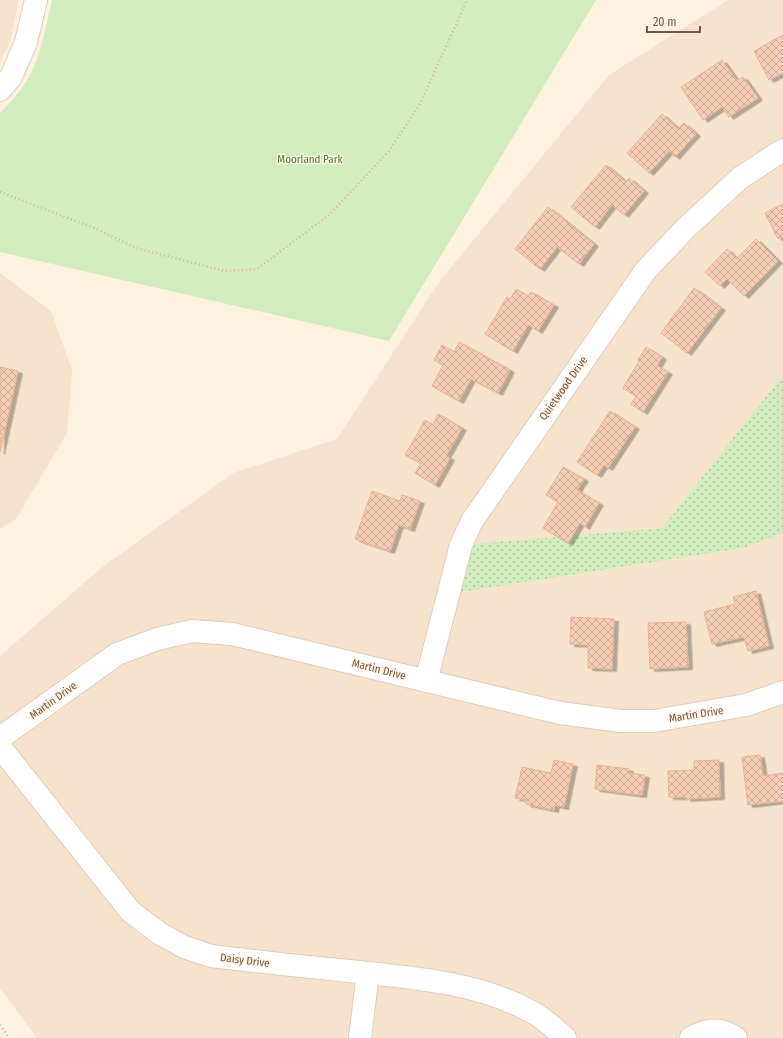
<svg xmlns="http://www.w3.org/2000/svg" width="783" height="1038" viewBox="0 0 783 1038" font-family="'Fira Sans Condensed',sans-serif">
<defs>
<pattern id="grass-dots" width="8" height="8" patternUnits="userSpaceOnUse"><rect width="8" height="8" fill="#d2ebbf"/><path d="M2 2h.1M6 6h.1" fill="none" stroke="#afc19d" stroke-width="1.8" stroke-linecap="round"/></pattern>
<pattern id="building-cross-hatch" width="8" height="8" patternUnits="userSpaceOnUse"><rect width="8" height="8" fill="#f4ceb7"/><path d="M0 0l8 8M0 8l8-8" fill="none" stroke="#caaa97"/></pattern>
<filter id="shadow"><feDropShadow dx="4.5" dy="2.5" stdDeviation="0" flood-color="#0004"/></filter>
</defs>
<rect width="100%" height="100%" fill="#fdf1e0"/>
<path fill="#f5e3ce" d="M0 0H19L10 41 0 63Z
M728 0H783V375L662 528 461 545 449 594 743 548 783 533V1038H37L0 988V656L101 568 233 473 337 439 439 282 609 75Z
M0 273 51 311 72 370 67 433 16 519 0 529Z"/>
<path fill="url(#grass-dots)" d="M783 375V533L743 548 449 594 461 545 662 528Z"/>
<path fill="#d2ebbf" d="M52 0H596L389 341 0 252V113C11 102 21 91 29 77 42 54 46 25 52 0Z"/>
<path fill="url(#building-cross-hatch)" stroke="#e7b396" filter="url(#shadow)" d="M783 35V73L769 80 754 51Z
M722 60 737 81 743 77 758 98 729 117 722 107 703 120 681 87Z
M662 114 678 129 684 123 696 134 675 157 669 151 649 173 627 153Z
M606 165 626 182 629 178 644 191 624 215 612 205 595 227 571 207Z
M783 204V237L778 239 765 213Z
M548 207 594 244 579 264 557 247 540 269 515 249Z
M756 239 778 261 744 296 727 279 720 286 705 272 727 249 736 259Z
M694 288 721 308 687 353 661 333Z
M516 289 528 296 531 292 554 305 538 331 528 325 513 351 485 334 507 297 510 299Z
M459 342 510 370 498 393 471 379 459 401 432 386 443 365 434 360 442 345 454 352Z
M646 347 662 357 657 366 668 372 643 412 631 404 636 396 623 388 639 361 638 360Z
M0 367 18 371 0 452Z
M610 411 635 427 608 468 604 465 597 475 577 462Z
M438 414 462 428 446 456 450 458 435 485 415 473 421 463 405 455 425 420 433 425Z
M563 467 584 479 577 490 599 503 585 527 580 523 568 543 543 528 558 502 546 495Z
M372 491 400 501 402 495 420 501 410 529 399 525 390 551 355 539Z
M756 591 769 646 748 651 744 637 712 644 704 612 735 604 733 597Z
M571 617 614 619 612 669 588 668V645L570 644Z
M686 622 688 667 650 669 648 623Z
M760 755 763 776 783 773V801L748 805 742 757Z
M554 760 573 764 564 807 555 805 554 810 526 804V800L515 798 522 767 551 773Z
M719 760 720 797 686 799V797H669L668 771 694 770V761Z
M597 765 629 769 628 773 645 775 642 795 595 789Z"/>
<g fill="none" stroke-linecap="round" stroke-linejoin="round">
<defs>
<path id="minor" d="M0 90 11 77 26 42 36 0
M426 681 461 545 472 521 646 270 686 228 740 178 783 150
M0 738 117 654 157 639 192 631 232 634 560 713 621 721H654L746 705 783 692
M0 747 131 912 159 933 184 947 211 956C260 962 309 967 359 972 417 978 479 983 532 1012 544 1018 555 1029 565 1038
M360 1038 368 973
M691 1038C706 1029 721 1027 736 1038"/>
</defs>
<use href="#minor" stroke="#e1cdbc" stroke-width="24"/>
<path stroke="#d8b19a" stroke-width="2.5" stroke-dasharray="1 3" stroke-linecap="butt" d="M0 192 94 228 136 248 225 271 257 269 330 214 389 151 420 104 467 0
M0 1025 9 1038"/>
<use href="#minor" stroke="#fff" stroke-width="22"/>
</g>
<g text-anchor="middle" stroke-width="3" stroke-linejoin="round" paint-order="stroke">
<g font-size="11" fill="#527b3e" stroke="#fff5e7">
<text x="310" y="163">Moorland Park</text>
</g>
<g font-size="11" fill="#755647" stroke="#fff5e7">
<text transform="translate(563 388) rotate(-55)" y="4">Quietwood Drive</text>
<text transform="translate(379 669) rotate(14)" y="4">Martin Drive</text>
<text transform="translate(53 700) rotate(-36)" y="4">Martin Drive</text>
<text transform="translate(696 714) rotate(-9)" y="4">Martin Drive</text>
<text transform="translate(245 960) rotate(7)" y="4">Daisy Drive</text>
</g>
</g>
<path d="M647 26v6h53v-6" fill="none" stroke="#755647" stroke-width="2"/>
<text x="653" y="26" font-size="12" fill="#755647" stroke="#fff5e7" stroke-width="3" paint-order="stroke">20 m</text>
</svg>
